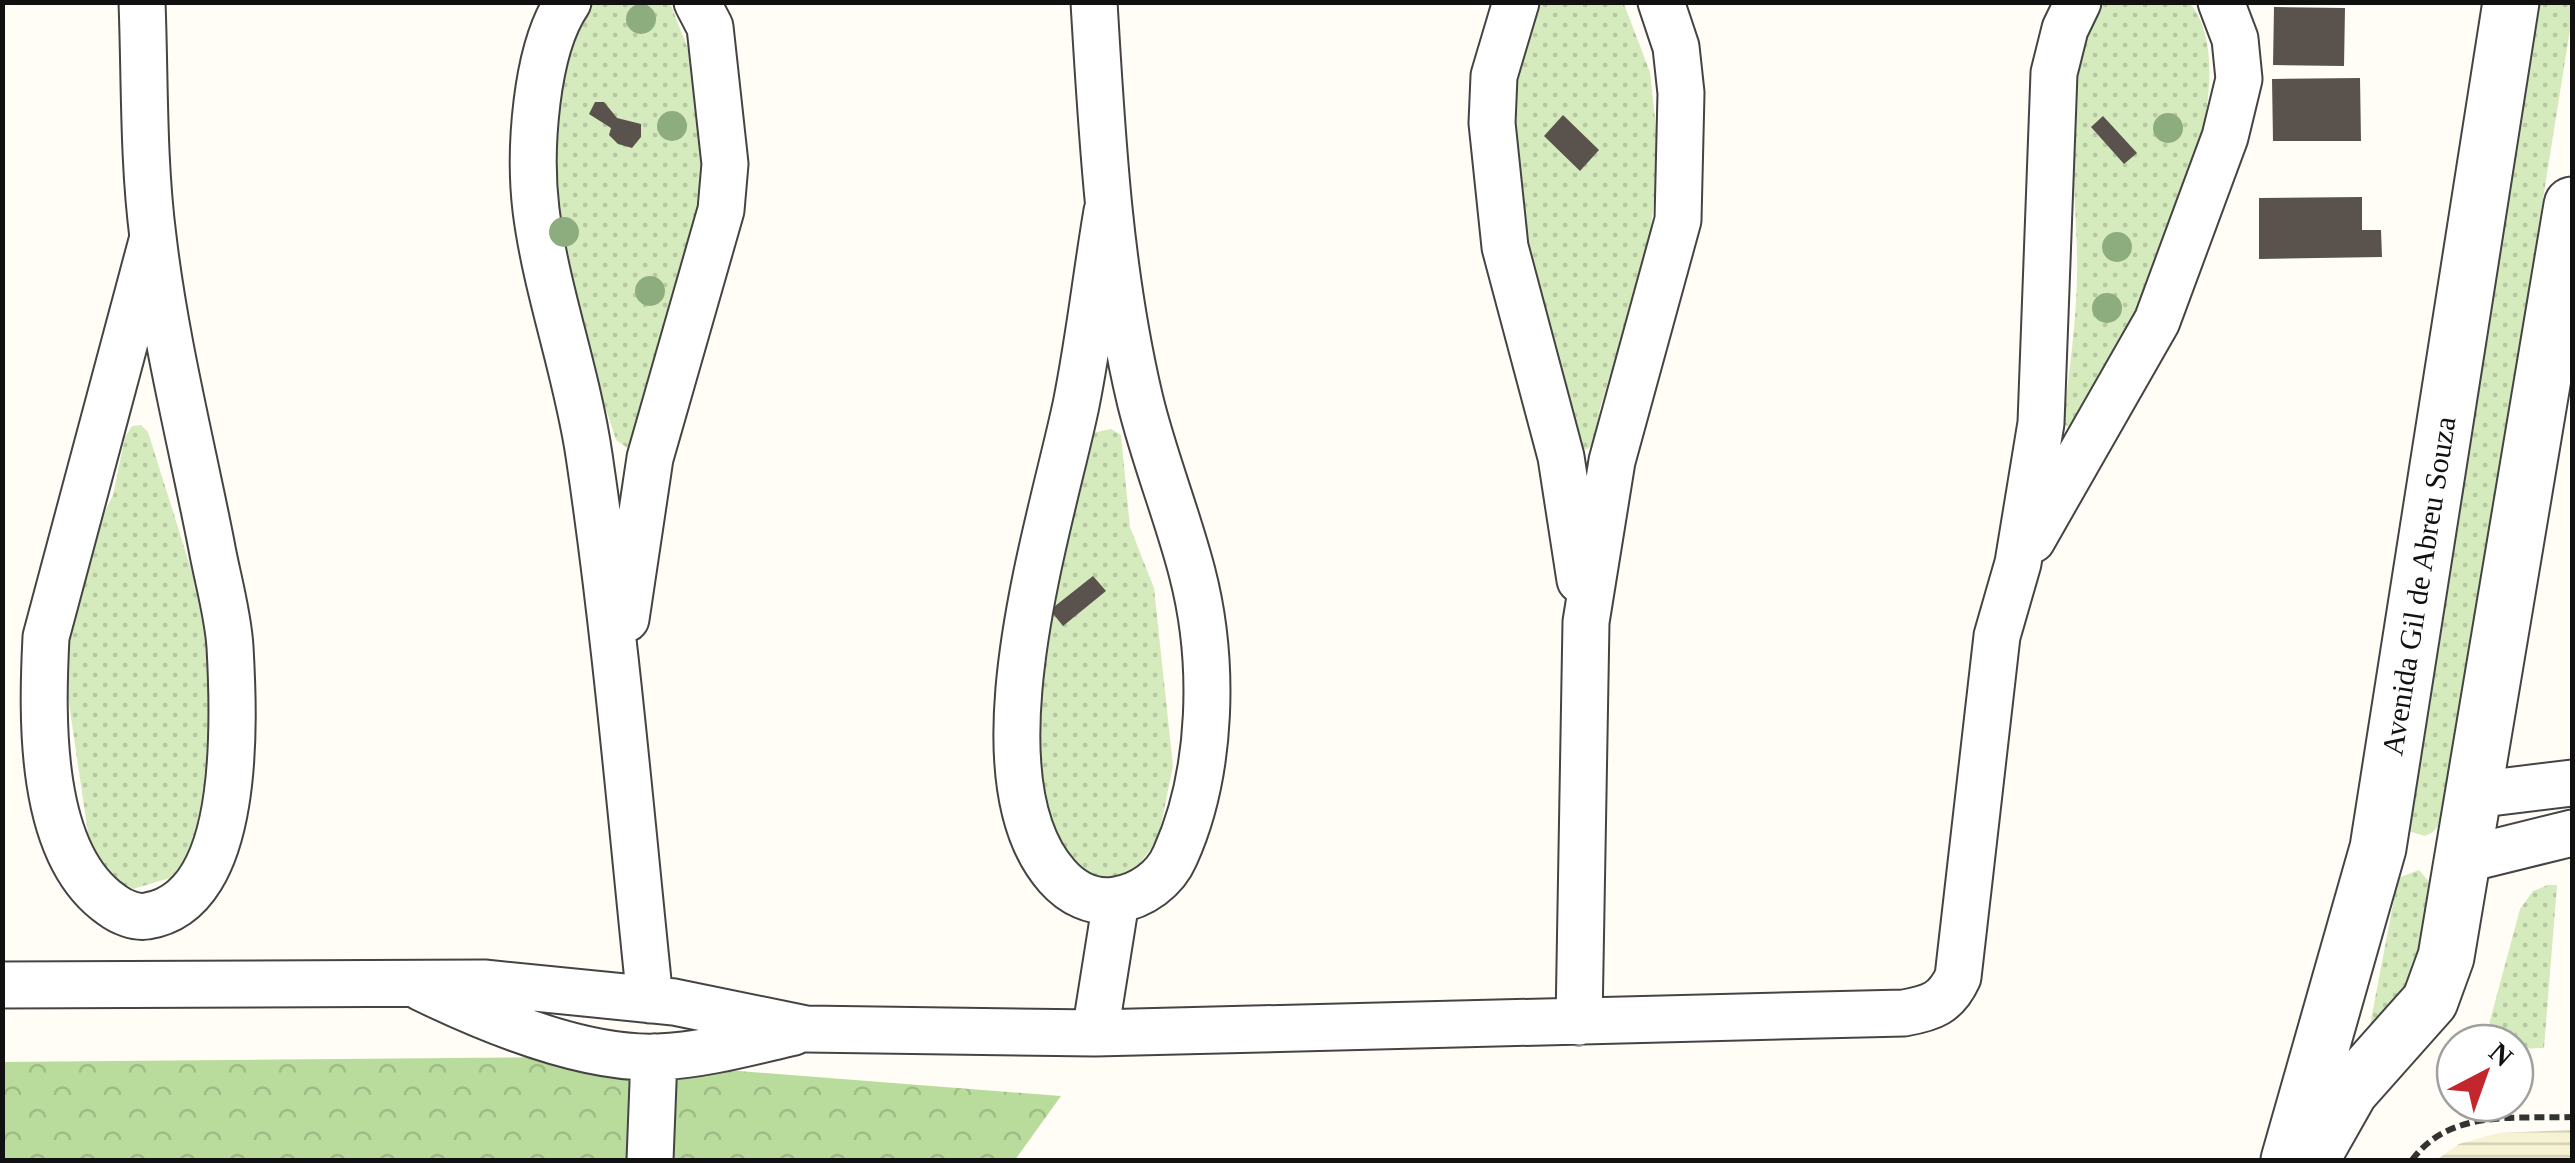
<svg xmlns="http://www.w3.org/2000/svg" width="2575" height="1163" viewBox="0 0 2575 1163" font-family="Georgia,serif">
<defs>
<pattern id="farmland-rules" width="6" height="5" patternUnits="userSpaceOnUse" patternTransform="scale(2.5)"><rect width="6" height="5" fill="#f6f3d4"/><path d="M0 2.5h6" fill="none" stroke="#d2cfb5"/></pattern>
<pattern id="grass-dots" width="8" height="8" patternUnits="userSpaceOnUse" patternTransform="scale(2.5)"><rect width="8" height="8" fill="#d5ebbd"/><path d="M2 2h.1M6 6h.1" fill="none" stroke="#b6c8a1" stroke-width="1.8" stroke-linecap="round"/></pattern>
<pattern id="forest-crowns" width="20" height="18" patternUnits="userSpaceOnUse" patternTransform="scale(2.5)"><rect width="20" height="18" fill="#b9dc9c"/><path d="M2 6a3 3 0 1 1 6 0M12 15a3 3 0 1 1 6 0" fill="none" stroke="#9ebc85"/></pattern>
</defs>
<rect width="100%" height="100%" fill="#fffdf5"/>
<path fill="url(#farmland-rules)" d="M2572 1130V1160H2436L2459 1144 2498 1133Z"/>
<path fill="url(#grass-dots)" d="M587 3H670L692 59 706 126 704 225 632 451 616 440 574 312 557 197 555 125 567 45Z
M1542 3 1624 4 1650 72 1659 156 1648 253 1600 408 1595 440 1588 449 1579 450 1524 272 1511 89 1524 29Z
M2104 3H2190C2259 89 2126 348 2078 433L2063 423C2069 374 2076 325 2077 276 2079 196 2055 70 2104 3Z
M2535 3H2572V17L2444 819 2433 832 2425 836 2402 829Z
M141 425 148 432 201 601 214 687 208 806 183 874 133 889 104 871 90 847 66 683 68 642 87 548 113 495 125 437 132 426Z
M1111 429 1121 435 1130 527 1154 588 1173 766 1158 839 1129 878 1093 889 1050 853 1027 669 1092 433Z
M2419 870 2432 885 2431 893 2409 996 2367 1041 2398 878Z
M2548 885H2557L2544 1048 2515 1049V1043H2484L2520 909 2533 891Z"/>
<path fill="url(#forest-crowns)" d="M560 1057 1061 1096 1015 1160H3L2 1062Z"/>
<path fill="#5a524d" d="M2274 7 2345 8 2344 66 2273 65Z
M2360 78 2361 141H2273L2272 79Z
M595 102H604L617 118 641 124V137L632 148 618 144 609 135 611 128 589 114Z
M1563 115 1599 150 1580 171 1544 136Z
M2103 116 2137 153 2124 164 2091 127Z
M2362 197V230H2381L2382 257 2259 259V198Z
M1093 576 1106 591 1063 626 1050 610Z"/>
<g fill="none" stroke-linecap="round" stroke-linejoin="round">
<defs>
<path id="minor" d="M142 2C145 80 143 160 153 237 165 339 191 442 211 543 217 577 228 613 230 647 234 718 243 901 147 916 136 918 121 912 112 905 38 854 42 717 46 637L153 237
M568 2C535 50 529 152 536 210 546 290 577 373 589 455 616 636 631 818 650 1000
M1094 2C1102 136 1109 269 1140 400 1154 458 1177 514 1192 572 1215 660 1213 772 1175 856 1165 879 1142 896 1116 900 1093 904 1072 893 1057 876 968 775 1051 524 1076 405 1089 341 1096 276 1107 211
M1516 2 1494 76 1492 123 1505 247 1561 457 1580 580
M2032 540 2157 321 2225 137 2239 79 2235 39 2221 2
M626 619 650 458 721 210 725 164 710 27 697 2
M2474 795 2572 783
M2463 860 2572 833
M2 985 484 983 674 1002 806 1029 1095 1033 1904 1013C1932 1008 1946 1003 1958 977L1997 636 2018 563 2041 423 2054 73 2065 29 2078 2
M422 988C488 1020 583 1060 658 1057 704 1055 750 1042 794 1032
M1579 1022 1586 622 1612 461 1678 220 1681 93 1676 47 1661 2
M1095 1033 1116 901
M650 1160 654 1057"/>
<path id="tertiary" d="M2312 1158 2350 1091 2430 1001 2446 957 2572 205
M2289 1160 2378 848 2511 2"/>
</defs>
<use href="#minor" stroke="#444" stroke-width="49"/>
<use href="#tertiary" stroke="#444" stroke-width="59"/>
<path stroke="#333" stroke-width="6" stroke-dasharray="10 5" stroke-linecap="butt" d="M2412 1160C2450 1109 2514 1119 2572 1117"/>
<use href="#minor" stroke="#fff" stroke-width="45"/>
<use href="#tertiary" stroke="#fff" stroke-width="55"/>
</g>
<g fill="#8dad7f">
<circle cx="641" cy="19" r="15"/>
<circle cx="672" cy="126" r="15"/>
<circle cx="2168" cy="128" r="15"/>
<circle cx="564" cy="232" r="15"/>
<circle cx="2117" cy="247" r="15"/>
<circle cx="650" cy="291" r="15"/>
<circle cx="2107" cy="308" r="15"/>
</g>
<g text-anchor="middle" stroke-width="10" stroke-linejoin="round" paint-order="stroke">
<g font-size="30" fill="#111" stroke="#fff">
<text transform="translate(2419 586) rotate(-81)" y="10">Avenida Gil de Abreu Souza</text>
</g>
</g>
<rect width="2575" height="1163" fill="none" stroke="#111111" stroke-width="10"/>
<g transform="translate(2485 1073) rotate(41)"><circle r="48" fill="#ffffff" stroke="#a0a0a0" stroke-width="2.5"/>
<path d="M0-8L18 38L0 25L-18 38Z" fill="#c4262e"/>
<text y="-15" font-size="28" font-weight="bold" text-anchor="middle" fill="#111111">N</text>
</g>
</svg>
